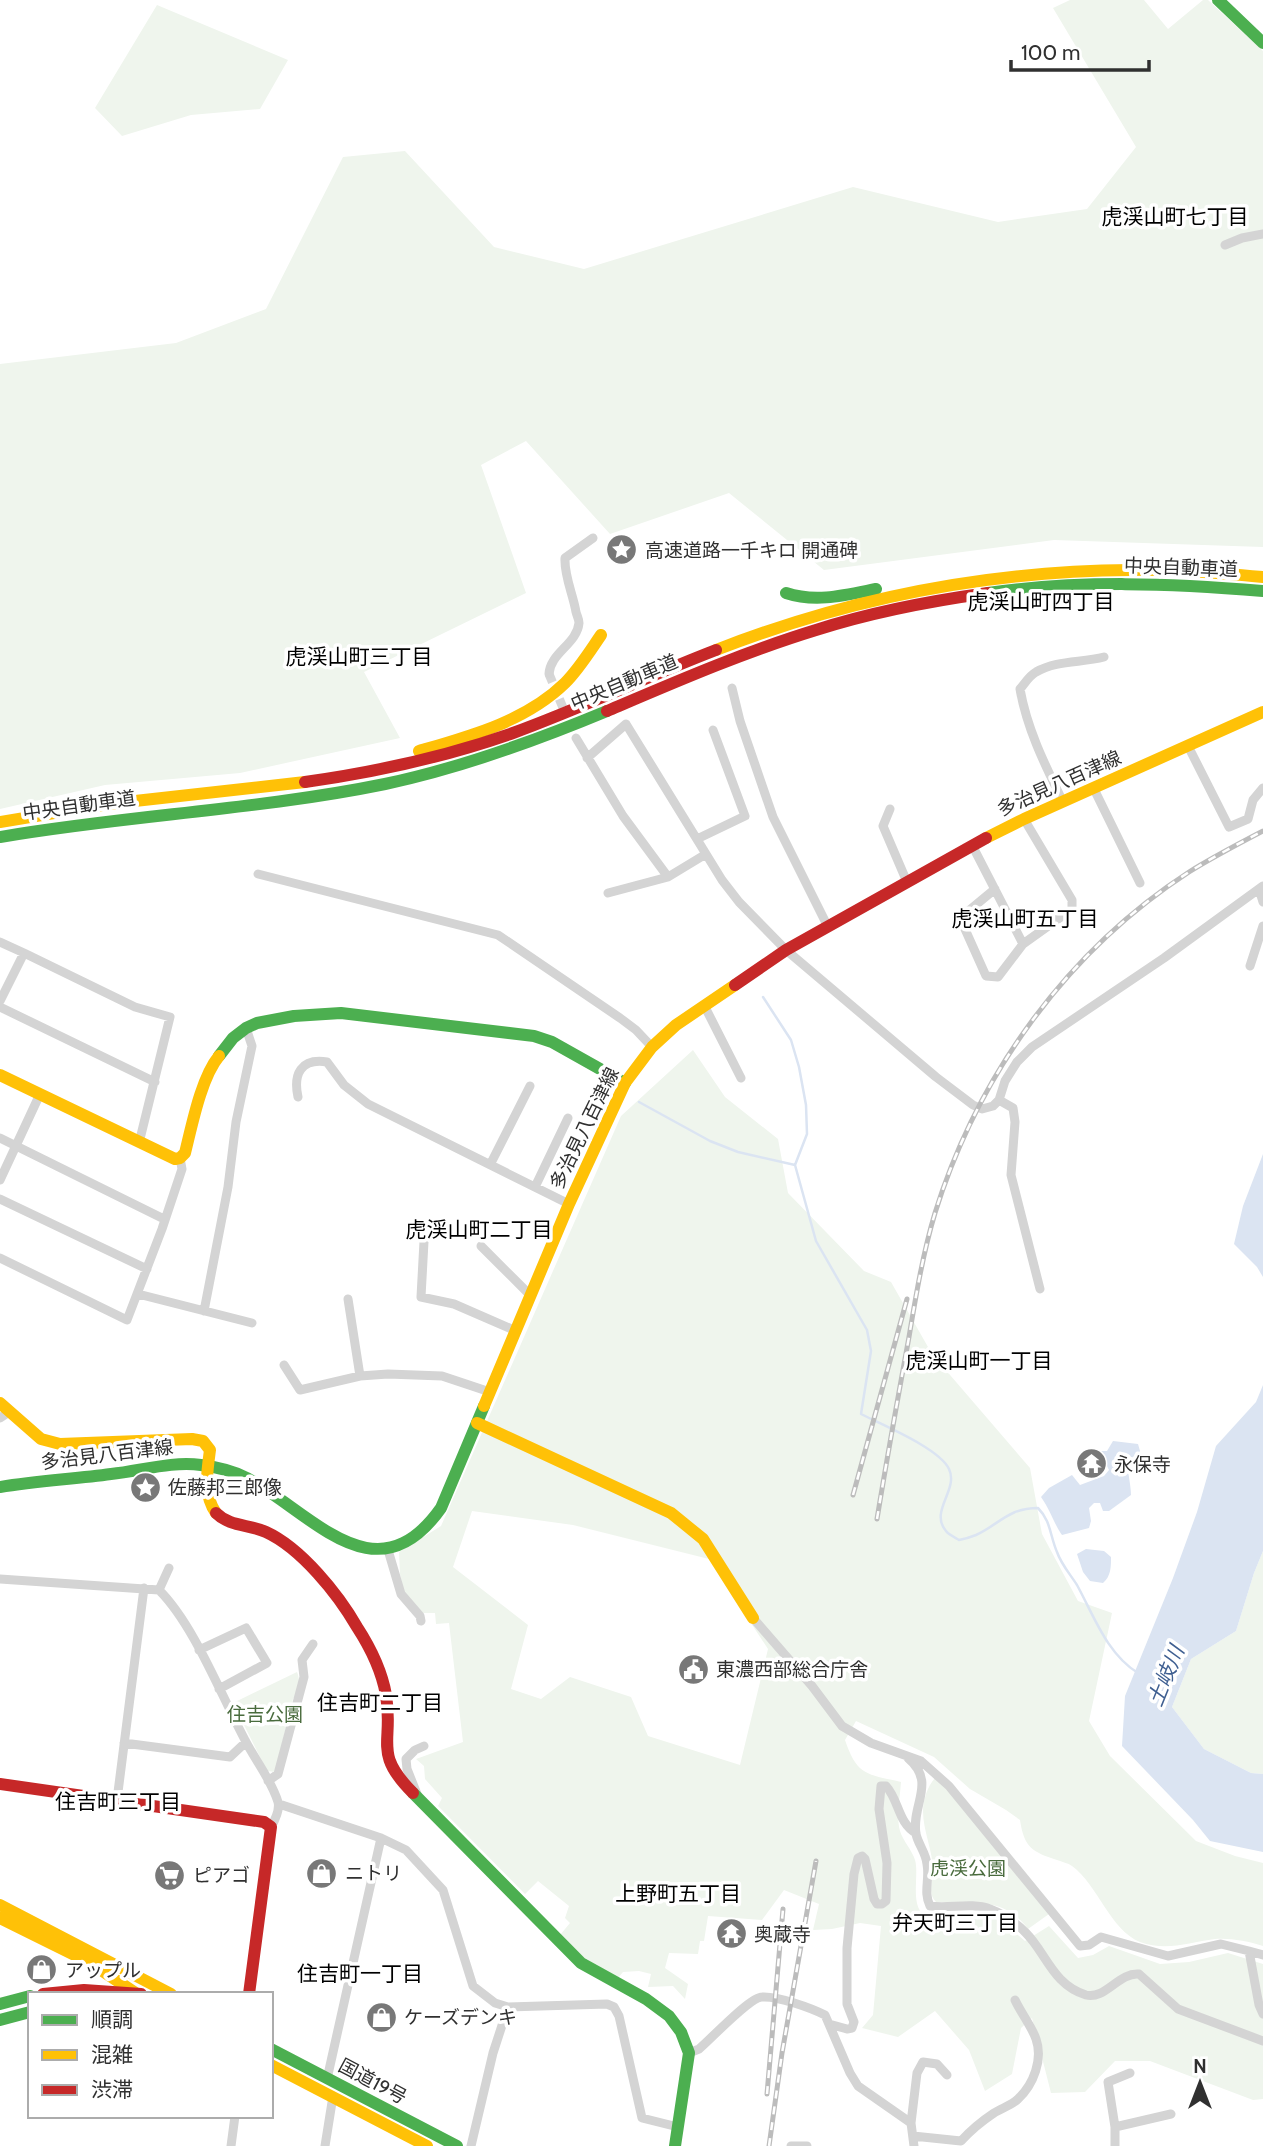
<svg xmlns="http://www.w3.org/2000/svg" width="1263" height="2146" viewBox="0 0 1263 2146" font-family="Cabin,'Noto Sans JP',sans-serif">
<rect width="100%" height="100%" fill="#fff"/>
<path fill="#eff5ed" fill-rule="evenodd" d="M1070 0H1144L1168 29 1203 0H1208L1263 51V547L1054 540 824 570 729 493 610 534 526 441 481 465 526 593 364 672 400 738 240 773 105 785 0 809V364L176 343 266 309 343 157 405 151 494 247 584 269 853 187 998 222 1087 209 1136 147 1053 8Z
M157 5 288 60 260 109 191 115 122 136 95 108Z
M693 1050 725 1097 778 1139 788 1193 864 1271 891 1282 932 1354 1030 1468 1042 1534 1078 1601 1112 1613 1089 1721 1110 1756 1196 1841 1235 1856 1263 1863V1946C1248 1941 1230 1938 1215 1939 1189 1942 1167 1952 1140 1942 1110 1930 1098 1885 1072 1866 1068 1863 1062 1862 1057 1860 1032 1852 1024 1847 1020 1820L1006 1810 970 1789 934 1757 856 1721 845 1740C857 1776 867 1774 901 1782 900 1797 896 1817 900 1831 903 1841 912 1850 915 1860 920 1876 907 1913 931 1918 937 1919 946 1915 952 1914 989 1909 998 1919 1025 1941L1049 1926 1078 1958 1093 1955 1109 1946 1160 1964 1189 1962 1228 1953 1263 1964V2099L1253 2100 1150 2061H1115L1085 2092 1051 2093 1032 2018 1021 2028 1012 2074 985 2091 969 2050 935 2011 898 2037 862 2028 873 2015 881 1926 860 1923 832 1929 813 1930 819 1904 784 1890 762 1920 708 1916 704 1941H700L698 1954 669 1953 665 1968 688 1984 685 1999 673 1986 648 1987 651 1974 639 1971 623 1972 618 1978 583 1957 560 1935 570 1923 565 1918 569 1906 538 1881 525 1894 438 1806 442 1798 425 1779 424 1766 416 1759 463 1742 449 1623 436 1624 435 1613H423L404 1592 400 1574 399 1552 441 1526 621 1116ZM472 1511 573 1525 709 1559 768 1649 740 1765 648 1736 631 1697 570 1677 541 1699 511 1689 528 1625 453 1567Z
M1263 1551V1774L1251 1773 1204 1749 1172 1707 1191 1659 1236 1631 1254 1573Z
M297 1672C301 1681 299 1693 293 1699L275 1772 267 1771 233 1703Z
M937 1776 1049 1914 1028 1929C1005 1897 972 1903 936 1902 927 1893 933 1883 933 1871 933 1851 923 1831 923 1811 923 1800 928 1784 937 1776Z"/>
<path fill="#dbe4f2" d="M1263 1154V1277L1257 1267 1234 1244 1243 1206Z
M1263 1385V1551L1254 1573 1236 1631 1191 1659 1172 1707 1204 1749 1251 1773 1263 1774V1852L1210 1841 1193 1820 1122 1746 1125 1696 1173 1578 1197 1512 1216 1446 1256 1402Z
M1113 1441 1138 1444 1140 1451 1137 1456 1128 1459C1126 1466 1131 1484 1131 1495L1109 1511H1103L1100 1503H1094L1089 1508 1091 1521 1089 1528 1062 1535C1053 1522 1051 1511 1041 1497L1049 1488 1072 1475 1080 1485 1104 1476 1109 1470 1105 1462 1099 1459 1098 1451H1107Z
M1086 1549 1104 1551 1111 1557C1111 1567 1111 1576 1103 1583L1090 1581 1083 1572 1077 1554Z"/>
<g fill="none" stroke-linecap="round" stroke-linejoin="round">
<path stroke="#dbe4f2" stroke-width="2.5" d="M763 997 791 1040 799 1067 806 1105 807 1134 795 1165 816 1241 867 1330 871 1351 861 1414C882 1425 939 1448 949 1469 959 1490 929 1511 946 1531 949 1535 956 1538 959 1540 965 1539 971 1537 976 1535 1000 1524 1008 1508 1038 1508 1051 1521 1050 1536 1057 1552 1061 1564 1070 1574 1077 1585 1094 1616 1107 1654 1138 1673
M639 1102 710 1141 738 1152 795 1165"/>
<path stroke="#d6d6d6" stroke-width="9" stroke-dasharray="9 4.5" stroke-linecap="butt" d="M549 674 566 715"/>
<path stroke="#d4d4d4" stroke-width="9" d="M1225 245 1242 238 1263 234
M549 674C550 653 577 644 579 623 579 619 577 616 576 612 573 594 564 576 565 558L593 538
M732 688 740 721 773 817 827 925
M576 738 623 816 668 877
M1188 746 1229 827 1248 819 1253 800 1263 788
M587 758 626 724 722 880 739 902 786 950 936 1077 973 1105 982 1109 993 1106 999 1100 1005 1081 1017 1062 1032 1047 1164 958 1263 886
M1094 789 1140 883
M1063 802C1045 765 1027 729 1020 689 1025 683 1030 675 1036 672 1057 660 1081 663 1104 657
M890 809 883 826 907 882
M697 839 745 816 713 730
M972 845 1023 944
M258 874 498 935 620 1018 636 1030 652 1047
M995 889 960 918 986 976 998 977 1023 944 1072 909V900L1024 819
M1259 889 1263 902
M608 893 668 877 706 854
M0 942 24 953
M1250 966 1263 926
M0 1001 24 953 135 1007 170 1017 139 1143
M704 1005 741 1078
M0 1007 155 1082
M298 1097C293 1074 301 1058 327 1062L344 1085 368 1104 569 1204
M999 1100 1013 1108 1015 1122 1011 1175 1040 1289
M0 1138 164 1219
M491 1163 530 1086
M0 1180 40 1094
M535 1187 568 1118
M0 1199 147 1269
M425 1223 421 1297 454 1304 516 1331
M481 1246 531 1296
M0 1258 127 1320 162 1229 182 1169 180 1158
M138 1294 252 1323
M348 1299 360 1376
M204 1311 228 1187 236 1122 252 1046 246 1028
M284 1365 300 1390 360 1376 388 1374 442 1376 490 1392
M0 1418 9 1412
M388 1550 401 1594 420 1616 421 1621
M0 1579 159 1590C194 1625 221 1695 245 1740 255 1760 271 1779 278 1802 280 1810 275 1820 271 1827
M159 1590 169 1568
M753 1618 812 1686 842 1726 871 1743 921 1761 949 1786 1080 1946 1089 1945 1101 1937 1168 1956 1221 1944 1249 1951 1259 2005 1263 2014
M199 1650 246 1628 267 1663 219 1689
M124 1743 230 1757 246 1742
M908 1758C937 1783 911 1804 916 1834 918 1844 926 1853 927 1864 930 1879 923 1892 930 1906 949 1909 971 1902 990 1909 1003 1914 1016 1923 1026 1933 1046 1953 1053 1985 1086 1995 1105 2000 1119 1972 1139 1974L1178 2009 1263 2041
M268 1781 278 1774 304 1677 302 1660 313 1644
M417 1794 407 1769 406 1759 415 1750 424 1746
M117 1800 144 1588
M279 1804 381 1838 406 1850 443 1890 473 1986 495 2003 508 2007 607 2004 614 2007 619 2016 642 2118 678 2127
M1249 1951 1263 1955
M829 2024 847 2029 852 2028 854 2022 847 2004V1948L854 1874 858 1858 862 1856 865 1859 874 1899 877 1904H882L886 1901 887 1863 879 1809 881 1786H886C899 1800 898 1823 916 1833
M689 2053 699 2049C711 2039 750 1997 762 1997 778 1996 811 2008 825 2015L850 2073 858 2086 911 2123 914 2146
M327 2079 381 1838
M911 2123 917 2073 923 2062 937 2064 947 2075
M1115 2127 1171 2114
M913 2136 961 2141C971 2130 982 2121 994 2113 1002 2108 1012 2105 1018 2099 1034 2084 1043 2059 1036 2039 1032 2027 1021 2013 1015 2000
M231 2146 235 2116
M325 2146 333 2096
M471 2146 493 2053 508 2007
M791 2146H807
M1115 2146V2127L1108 2082 1130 2073"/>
<path stroke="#4caf50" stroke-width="12" d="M1218 0 1263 43
M786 593C816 603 846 595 876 589
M988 593C1079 580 1171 583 1263 591
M0 837C127 815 258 810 385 784 461 768 535 741 607 711
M219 1056 233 1038 246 1028 257 1023 294 1016 341 1013 534 1036 552 1042 625 1083
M0 1487C37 1481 74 1479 111 1474 141 1471 171 1461 201 1465 217 1467 233 1471 247 1478 312 1513 376 1600 441 1508L484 1406
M413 1793 581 1963 646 1999 669 2016 681 2032 689 2053 675 2146
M0 2004 30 1996
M0 2020 30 2012
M271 2049 457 2146"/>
<path stroke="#ffc107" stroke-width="12" d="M716 650C849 598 988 571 1131 570 1175 569 1219 573 1263 577
M419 751C471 736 526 721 565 683 579 669 590 651 601 635
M0 822 108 804 305 782
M986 838 1024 819 1263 712
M0 1075 175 1159 180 1158 185 1153C192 1125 201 1078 219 1056
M0 1403 41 1439 60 1444 192 1439 203 1441 210 1450C207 1472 203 1495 216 1513
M484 1406 569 1204 625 1083 652 1047 676 1025 735 985
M477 1423 671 1513 703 1539 753 1618
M0 1905 171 1994
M0 1918 89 1962 137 1994
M271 2065 427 2146"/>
<path stroke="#c62828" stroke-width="12" d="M607 711C675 682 744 652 816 630 872 612 930 601 988 593
M305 782C376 772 445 757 513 733 582 708 648 676 716 650
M735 985 786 950 986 838
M216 1513C230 1527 249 1524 266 1532 301 1548 338 1594 357 1627 370 1647 382 1672 386 1695 394 1743 372 1752 413 1793
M0 1784 264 1822 271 1827 249 1994
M43 1994 84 1990 141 1994"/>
<defs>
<path id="rail" d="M853 1495 907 1299
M877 1519C887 1458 898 1397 909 1337 916 1295 923 1253 935 1213 978 1075 1067 951 1189 872 1213 857 1238 844 1263 831
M767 2094 783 1909
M769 2146 782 2053 816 1861"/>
</defs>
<use href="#rail" stroke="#bcbcbc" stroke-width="5"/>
<use href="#rail" stroke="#fff" stroke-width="2.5" stroke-dasharray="8" stroke-linecap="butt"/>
</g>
<defs>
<symbol id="sight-disc" viewBox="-11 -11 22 22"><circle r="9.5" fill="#787878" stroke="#fff"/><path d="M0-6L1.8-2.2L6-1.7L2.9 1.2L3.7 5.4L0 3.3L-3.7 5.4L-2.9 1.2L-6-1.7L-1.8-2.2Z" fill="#fff"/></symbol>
<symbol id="temple-disc" viewBox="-11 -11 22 22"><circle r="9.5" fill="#787878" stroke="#fff"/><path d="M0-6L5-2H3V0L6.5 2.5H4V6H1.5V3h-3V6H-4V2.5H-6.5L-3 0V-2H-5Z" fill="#fff"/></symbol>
<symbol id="civic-disc" viewBox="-11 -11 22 22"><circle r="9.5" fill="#787878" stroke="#fff"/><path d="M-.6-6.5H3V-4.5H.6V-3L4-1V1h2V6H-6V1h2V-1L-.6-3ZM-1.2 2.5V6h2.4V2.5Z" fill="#fff"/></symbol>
<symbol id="shop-disc" viewBox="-11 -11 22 22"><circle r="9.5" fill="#787878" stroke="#fff"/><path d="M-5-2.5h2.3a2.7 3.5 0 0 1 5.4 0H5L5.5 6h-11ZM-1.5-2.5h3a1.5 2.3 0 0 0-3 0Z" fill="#fff"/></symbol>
<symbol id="supermarket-disc" viewBox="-11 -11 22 22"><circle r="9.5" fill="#787878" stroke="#fff"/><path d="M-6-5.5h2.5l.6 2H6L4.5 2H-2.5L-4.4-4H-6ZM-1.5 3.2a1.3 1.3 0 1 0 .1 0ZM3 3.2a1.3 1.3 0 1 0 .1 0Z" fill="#fff"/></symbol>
</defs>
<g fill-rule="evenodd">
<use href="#sight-disc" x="604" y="532" width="35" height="35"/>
<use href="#temple-disc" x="1074" y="1446" width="35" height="35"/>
<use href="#sight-disc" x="128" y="1470" width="35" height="35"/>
<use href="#civic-disc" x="676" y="1652" width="35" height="35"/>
<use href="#shop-disc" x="304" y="1856" width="35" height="35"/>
<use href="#supermarket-disc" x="152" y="1858" width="35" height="35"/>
<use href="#temple-disc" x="714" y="1916" width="35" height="35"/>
<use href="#shop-disc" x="24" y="1952" width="35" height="35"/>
<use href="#shop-disc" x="364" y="2000" width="35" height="35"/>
</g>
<g text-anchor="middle" stroke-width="7" stroke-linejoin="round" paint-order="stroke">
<g font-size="19" fill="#303030" stroke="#fff" text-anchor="start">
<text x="645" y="557">高速道路一千キロ 開通碑</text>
<text x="1114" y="1471">永保寺</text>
<text x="168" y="1494">佐藤邦三郎像</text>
<text x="716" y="1676">東濃西部総合庁舎</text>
<text x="345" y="1880">ニトリ</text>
<text x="193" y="1882">ピアゴ</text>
<text x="754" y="1941">奥蔵寺</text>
<text x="65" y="1977">アップル</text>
<text x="404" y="2024">ケーズデンキ</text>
</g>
<g font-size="19" fill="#303030" stroke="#fff">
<text transform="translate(1181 567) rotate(2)" y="7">中央自動車道</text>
<text transform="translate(624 682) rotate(-23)" y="7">中央自動車道</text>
<text transform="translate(1059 783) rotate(-24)" y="7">多治見八百津線</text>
<text transform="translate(79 805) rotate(-8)" y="7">中央自動車道</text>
<text transform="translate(584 1128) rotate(-64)" y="7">多治見八百津線</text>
<text transform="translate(107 1454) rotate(-7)" y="7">多治見八百津線</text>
<text transform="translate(373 2081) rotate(28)" y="7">国道19号</text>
</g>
<g font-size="19" fill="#496b3d" stroke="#fff">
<text x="265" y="1721">住吉公園</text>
<text x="968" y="1875">虎渓公園</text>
</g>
<g font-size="21" fill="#000" stroke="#fff">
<text x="1175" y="224">虎渓山町七丁目</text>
<text x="1041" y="609">虎渓山町四丁目</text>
<text x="359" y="664">虎渓山町三丁目</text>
<text x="1025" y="926">虎渓山町五丁目</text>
<text x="479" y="1237">虎渓山町二丁目</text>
<text x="979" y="1368">虎渓山町一丁目</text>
<text x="380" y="1710">住吉町二丁目</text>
<text x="118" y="1809">住吉町三丁目</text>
<text x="678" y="1901">上野町五丁目</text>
<text x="955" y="1930">弁天町三丁目</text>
<text x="360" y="1981">住吉町一丁目</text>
</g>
<g font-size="21" font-style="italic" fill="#3f5f91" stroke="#fff">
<text transform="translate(1166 1676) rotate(-68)" y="7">土岐川</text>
</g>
</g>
<rect x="28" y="1992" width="245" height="126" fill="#ffffff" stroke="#acacac" stroke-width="2"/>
<rect x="42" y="2015" width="35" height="10" fill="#4caf50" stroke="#acacac" stroke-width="2"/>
<text x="91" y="2027" font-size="21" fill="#303030">順調</text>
<rect x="42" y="2050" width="35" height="10" fill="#ffc107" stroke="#acacac" stroke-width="2"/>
<text x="91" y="2062" font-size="21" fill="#303030">混雑</text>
<rect x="42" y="2085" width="35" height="10" fill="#c62828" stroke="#acacac" stroke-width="2"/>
<text x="91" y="2097" font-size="21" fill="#303030">渋滞</text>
<g transform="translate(1200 2083)" stroke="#ffffff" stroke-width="5" paint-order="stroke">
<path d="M0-5L12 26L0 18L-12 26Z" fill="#303030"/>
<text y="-10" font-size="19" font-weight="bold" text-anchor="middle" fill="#303030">N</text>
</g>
<path d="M1011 60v10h138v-10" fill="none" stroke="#303030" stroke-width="3.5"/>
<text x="1021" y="60" font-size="21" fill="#303030" stroke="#ffffff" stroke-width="5" paint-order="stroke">100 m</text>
</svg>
